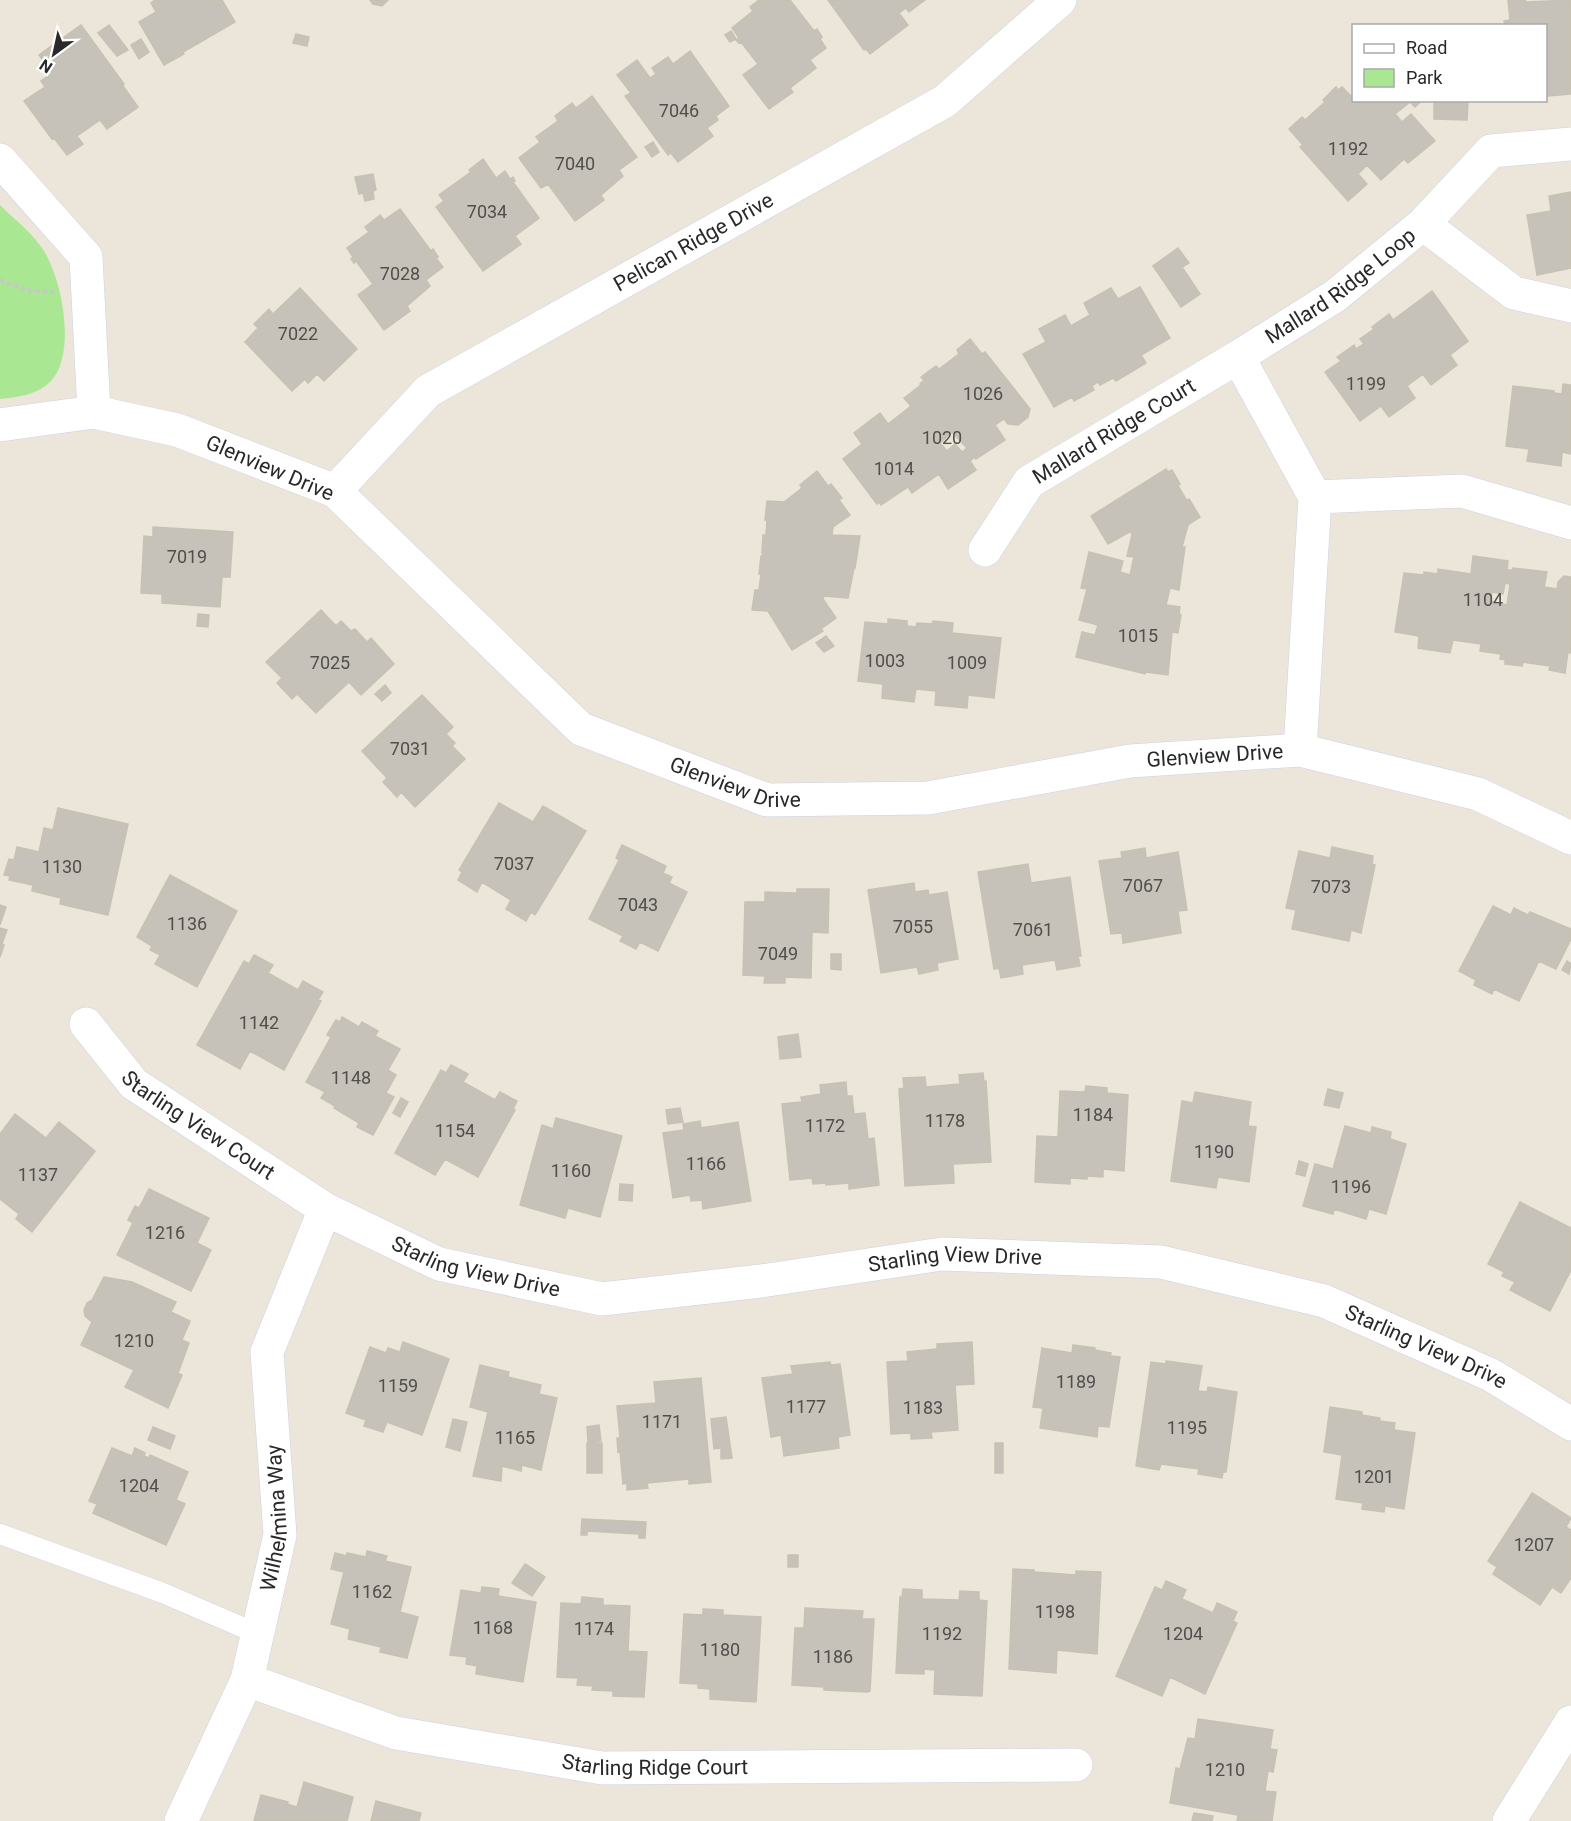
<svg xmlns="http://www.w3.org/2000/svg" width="1571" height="1821" viewBox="0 0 1571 1821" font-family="Roboto,sans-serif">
<rect width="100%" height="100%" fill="#ece5d9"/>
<path fill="#a9e792" d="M0 205C14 219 31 232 42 248 62 277 77 353 51 381 37 395 19 397 0 399Z"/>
<path fill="#c7c2b9" stroke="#c7c1b3" stroke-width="1.5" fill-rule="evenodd" d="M155 0H222L235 22 183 52 184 54 164 65 139 22 156 12 151 3Z
M370 0H388L382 6 373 4Z
M759 0H790L814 31 817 29 822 37 820 39 826 48 810 60 816 68 790 88 793 92 769 109 743 75 758 64 741 42 739 43 736 40 739 38 732 28 753 11 750 7Z
M828 0H925L909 12 906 8 899 13 908 25 870 54 866 49 864 50Z
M1508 0H1525L1526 2 1571 0V94L1548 96 1546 80V26H1505L1504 21 1510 20Z
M81 25 124 84 123 86 138 107 107 129 100 120 77 136 83 144 67 155 54 138 52 139 24 101 45 87 41 81 52 73 39 55Z
M109 25 128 50 117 56 98 33Z
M731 31 736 39 730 42 725 35Z
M296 34 309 37 307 46 293 43Z
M141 39 149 52 139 59 131 45Z
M690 51 729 106 716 116 718 120 707 128 713 136 678 162 671 153 668 155 625 96 631 93 617 75 637 60 650 78 656 74 652 68 668 57 673 64Z
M1336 87 1338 90 1342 87 1351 96 1354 94V100H1422L1415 107 1410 102 1395 114 1402 122 1411 114 1435 141 1408 163 1404 159 1381 180 1367 165 1358 174 1367 184 1348 201 1300 147 1303 145 1289 129 1302 117 1305 120 1325 102 1323 100Z
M592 96 637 157 619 170 623 176 601 195 604 200 575 221 548 184 541 188 519 158 540 142 536 137 558 121 555 116 572 103 576 108Z
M1434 100H1468L1467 120 1434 119Z
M653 142 659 152 652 157 645 147Z
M483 159 496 178 505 171 510 179 513 177 515 181 513 182 539 218 515 236 521 244 483 271 436 207 444 201 439 195 471 172 469 170Z
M373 174 376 190 373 191 374 199 365 201 363 193 359 194 355 177Z
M1571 192V268L1537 275 1527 215 1551 211 1549 196Z
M400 209 431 251 433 249 438 257 436 258 443 267 426 280 430 286 407 306 410 311 384 330 358 295 373 284 356 261 354 263 351 259 353 257 347 248 369 232 365 227 380 215 384 220Z
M1178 248 1189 263 1182 267 1200 294 1181 307 1153 266Z
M1140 287 1170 338 1141 355 1146 363 1116 381 1113 378 1100 385 1098 382 1092 386 1094 390 1074 401 1072 397 1054 407 1023 354 1046 342 1039 329 1065 315 1071 326 1090 315 1084 303 1111 288 1118 299Z
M300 288 357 349 324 381 317 374 308 383 305 379 292 391 245 342 258 328 254 324 269 309 273 314Z
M1432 291 1468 341 1450 355 1457 365 1431 385 1423 374 1407 386 1415 398 1389 417 1381 406 1360 421 1325 372 1341 361 1337 357 1354 345 1356 349 1364 344 1360 339 1374 329 1372 327 1389 314 1393 320Z
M970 339 982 354 985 352 1030 409 1028 417 1018 425 1008 424 1004 419 995 425 1005 440 976 459 975 457 970 461 976 470 948 489 939 474 912 493 908 487 881 505 879 502 877 504 843 459 862 444 854 433 880 413 888 424 911 406 904 398 921 385 920 384 924 380 921 377 936 366 939 369 959 354 957 350ZM952 432 967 448 962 452 955 444 947 451 940 443Z
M1563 384 1571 385V454L1562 452 1561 466 1527 461 1529 449 1506 446 1513 386 1554 391V393L1562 394Z
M1166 469 1168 472 1172 470 1180 484 1178 486 1187 501 1189 499 1200 517 1188 525 1182 547H1185L1179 590 1170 588 1166 605 1180 607 1179 614 1181 615 1178 633 1172 632 1168 675 1146 672 1145 674 1076 657 1082 632 1095 635 1098 625 1079 620 1087 589 1081 588 1089 552 1123 561 1120 572 1130 575 1134 557 1127 556 1132 535 1131 531 1108 544 1091 516Z
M817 471 828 486 831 484 842 498 839 500 850 515 833 527 832 535 860 536 855 568H854L848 598 824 596 823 599 836 618 821 629 823 631 792 650 768 611 752 610 755 590H759L761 574H759L761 556H763L762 553 763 535H766L767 520H765L767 501 784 502 802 488 800 485Z
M153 527 233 532 230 577H222L220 607 162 603V594L141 593 144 536 153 537Z
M1473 556 1508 561 1507 570H1512L1513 568 1547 572 1544 587 1557 589 1558 582 1564 576 1571 577V653L1568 652 1565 673 1549 670 1550 666 1523 662 1522 666 1505 664V660L1500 659 1501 654 1480 651 1481 644 1453 640 1450 653 1418 648 1419 636 1395 632 1404 573 1424 575V572L1438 574V569L1471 574ZM1505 583 1510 584 1507 605 1490 601 1492 592 1503 594Z
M321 610 336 626 341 621 351 631 355 629 367 642 371 638 394 664 361 695 349 682 316 713 297 694 292 699 277 683 282 678 266 662Z
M198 614 209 615 208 627 197 626Z
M888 619 907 621V626L916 627 917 623 932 624 933 621 953 623 952 633 1001 638 994 698 968 695 967 708 935 705 936 691 916 689 914 702 882 698 883 684 858 681 865 622 888 624Z
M826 636 834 646 824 652 816 643Z
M385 685 391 693 382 701 375 694Z
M422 695 453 727 446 734 455 743 452 746 465 759 415 807 401 792 397 797 383 782 387 778 362 751Z
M499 803 533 822 543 806 586 831 535 915 531 912 526 921 506 909 511 900 482 882 477 892 458 880 462 872 459 870Z
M58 808 128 824 108 915 60 904 61 898 32 891 33 885 9 880 10 876 4 875 9 859 14 860 17 847 39 852 44 828 53 830Z
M622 845 666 866 663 873 672 877 669 883 687 892 658 951 640 942 636 949 620 941 623 936 589 919 619 860 616 858Z
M1332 847 1373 856 1372 864 1375 865 1361 933 1351 930 1349 941 1292 929 1296 910 1286 908 1299 851 1330 858Z
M1145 848 1146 858 1178 852 1187 910 1178 911 1181 933 1123 943 1122 933 1111 934 1099 861 1122 858 1121 852Z
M1028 864 1031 883 1070 877 1081 956H1078L1080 966 1057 970 1055 960 1022 965 1023 974 1001 978 999 968 994 969 978 872Z
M170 875 237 911 197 987 155 964 160 955 150 950 152 946 137 937Z
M914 883 915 892 928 890 929 895 947 892 958 959 937 963 938 970 919 974 917 967 881 973 868 890Z
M797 889H829L828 933 812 932 811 978 785 977V983H764L765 976 743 975 745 902H765V892L797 893Z
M0 905 6 907 0 925Z
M1493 906 1511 915 1514 908 1528 915 1530 912 1571 929V939L1556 969 1539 961 1519 1001 1494 989 1492 994 1474 985 1476 980 1459 971Z
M0 928 7 930 2 944 4 945 0 957Z
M831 954H841V970L831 969Z
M254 955 273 965 268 973 298 990 303 981 323 992 318 1000 321 1001 284 1070 250 1051 240 1069 197 1045 244 961 249 964Z
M1567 961 1571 964 1569 974 1562 970Z
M342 1017 359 1027 362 1022 378 1031 375 1036 400 1049 388 1070 396 1075 386 1093 394 1097 373 1135 357 1127 359 1123 334 1108 335 1106 321 1098 325 1092 306 1082 331 1037 327 1035 336 1020 340 1022Z
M798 1034 801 1057 780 1059 778 1037Z
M451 1065 468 1074 463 1082 495 1100 500 1092 517 1101 513 1109 515 1110 478 1177 445 1159 435 1175 395 1153 441 1070 446 1073Z
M983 1073 984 1082 986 1081 991 1162 953 1164 954 1183 905 1186 899 1089 904 1088 903 1078 925 1077 926 1087 960 1084 959 1075Z
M846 1082 847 1096H852L854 1114 865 1113 868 1139 874 1138 879 1185 849 1189V1183L826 1185V1183L813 1184 812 1178 790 1180 782 1104 802 1102 801 1097 821 1094 820 1085Z
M1086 1086 1107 1088V1093L1128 1095 1124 1171 1103 1169V1177L1087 1176V1179L1070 1178V1184L1035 1182 1037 1136 1058 1137 1060 1091 1085 1092Z
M1328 1089 1343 1093 1339 1108 1324 1105Z
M1195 1092 1251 1102 1248 1126 1256 1127 1249 1182 1218 1177 1216 1188 1171 1181 1182 1101 1193 1103Z
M401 1098 408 1102 400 1117 393 1113Z
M680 1108 683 1122 668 1124 666 1110Z
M15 1114 46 1138 59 1122 95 1151 32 1232 16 1219 19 1214 0 1199V1134Z
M556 1118 622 1136 600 1217 568 1208 565 1218 520 1205 542 1125 553 1129Z
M700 1121 701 1128 738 1122 751 1201 703 1209 702 1200 691 1201 690 1195 673 1198 663 1133 684 1130 683 1124Z
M1345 1126 1371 1133 1372 1127 1391 1132 1390 1139 1406 1144 1386 1214 1369 1209 1366 1219 1334 1209 1333 1214 1303 1206 1315 1164 1333 1169Z
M1299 1161 1308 1164 1305 1176 1296 1174Z
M620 1184 633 1185 632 1201 619 1200Z
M149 1189 209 1218 197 1243 211 1250 191 1291 117 1255 133 1223 128 1220 135 1206 139 1208Z
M1520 1202 1571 1228V1270L1550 1311 1510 1290 1515 1282 1502 1276 1504 1272 1488 1264Z
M104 1277 132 1282 176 1302 171 1312 190 1321 182 1340 189 1343 178 1373 182 1375 168 1408 125 1387 134 1370 81 1345 92 1322 85 1316 84 1310 87 1303 92 1300Z
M403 1342 449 1359 422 1435 387 1422 383 1432 364 1426 366 1420 346 1413 370 1347 386 1353 388 1348 400 1352Z
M972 1342 974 1384 955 1385 958 1430 931 1432 932 1438 911 1439V1433L891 1434 887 1362 908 1361 907 1352 937 1349V1344Z
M1073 1345 1095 1348V1350L1111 1353 1110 1356 1120 1357 1109 1427 1098 1426 1097 1437 1040 1428 1043 1408 1033 1407 1042 1348 1072 1353Z
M1166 1361 1202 1366 1198 1391 1207 1392 1208 1387 1237 1392 1226 1472H1223L1222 1478 1198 1474 1199 1469 1161 1464 1159 1470 1136 1466 1151 1362 1166 1364Z
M830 1362 831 1365 840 1364 850 1435 838 1437 839 1448 784 1456 781 1435 771 1437 762 1378 793 1374 791 1366Z
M480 1365 509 1372 508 1377 541 1385 539 1394 557 1398 541 1470 522 1465 521 1471 502 1466 501 1481 473 1476 488 1412 470 1407Z
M701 1378 711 1482 689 1484V1479L647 1483 648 1488 627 1490V1483L623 1484 620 1451 618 1452 617 1438H620L617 1406 656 1403 654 1382Z
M1330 1407 1362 1412V1415L1380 1418 1379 1421 1395 1423 1394 1430 1415 1433 1404 1509 1385 1506 1384 1512 1362 1509 1363 1503 1336 1499 1342 1455 1324 1452Z
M726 1417 732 1458 721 1459V1448L714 1449 711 1419Z
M453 1419 467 1422 460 1451 446 1447Z
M599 1425 601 1441 588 1442 587 1427Z
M153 1427 175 1436 170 1449 148 1440Z
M587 1443H602V1473H587Z
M995 1443H1003V1473H995Z
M112 1448 132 1456 135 1448 145 1453 144 1456 149 1458 150 1455 188 1472 176 1500 185 1504 166 1545 93 1513 97 1504 89 1501Z
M1532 1493 1571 1518 1566 1527 1571 1530V1578L1561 1593 1552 1587 1540 1605 1493 1574 1497 1567 1488 1561Z
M582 1519 646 1522 645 1538H639V1534L587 1531V1535H581Z
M367 1551 387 1556 385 1561 411 1567 400 1612 418 1617 407 1658 380 1652 381 1647 348 1639 350 1629 331 1624 344 1572 331 1569 335 1553 347 1556V1553L366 1557Z
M788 1555H798V1567H788Z
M525 1564 545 1577 532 1596 512 1583Z
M1013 1569 1034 1570V1572L1076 1575V1571L1101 1572 1097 1654 1057 1650 1056 1673 1009 1669Z
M1166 1581 1186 1590 1182 1599 1213 1613 1217 1603 1237 1612 1233 1621 1237 1623 1205 1694 1170 1677 1162 1696 1116 1676 1155 1587 1162 1590Z
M482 1587 499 1589 498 1596 536 1602 523 1682 476 1674 477 1666 466 1664 467 1657 450 1655 461 1590 481 1593Z
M903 1589 922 1590V1599L959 1600 960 1591 979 1592V1600L987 1601 982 1696 934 1694 935 1670 924 1669V1674L896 1673 900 1597H902Z
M582 1597 603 1599V1605L630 1606 628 1651 647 1652 644 1697 613 1696V1691L592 1690 593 1686 577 1685 578 1678 557 1677 561 1603 581 1604Z
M805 1608 863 1611 862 1619H874L870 1691 868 1692 824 1690V1687L792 1685 795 1628H804Z
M703 1609 723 1610V1615L761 1617 756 1702 710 1699V1689L698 1688V1684L680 1683 684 1614 703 1615Z
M1198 1719 1273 1730 1270 1749 1277 1750 1273 1772 1268 1771 1265 1791 1276 1792 1272 1821H1237L1238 1815 1170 1803 1176 1768 1180 1769 1188 1738 1195 1739Z
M304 1782 353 1797 347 1821H254L261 1795 288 1802 287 1804 297 1807Z
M376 1801 421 1813 419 1821H371Z
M1194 1813 1213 1816 1212 1821H1192Z"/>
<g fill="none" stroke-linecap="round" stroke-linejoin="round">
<defs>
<path id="lane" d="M0 1534 163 1593 258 1634"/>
<g id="street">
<path d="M0 160 86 257 94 412"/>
<path d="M1423 224 1514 293 1571 306"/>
<path id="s1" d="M0 425 94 412 177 430 335 491 581 729 767 800 928 798 1130 761 1300 750 1478 794 1571 838"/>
<path id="s2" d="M335 491 428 391 945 101 1060 0"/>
<path d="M1315 497 1462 491 1571 523"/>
<path id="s3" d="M985 550 1029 482 1238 357"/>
<path id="s4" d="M1300 750 1315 497 1238 357 1335 296 1423 224 1491 151 1571 144"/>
<path id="s5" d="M86 1024 134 1084 325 1209 439 1264 602 1299 761 1281 942 1254 1161 1262 1324 1301 1491 1375 1571 1424"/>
<path id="s6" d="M247 1680 396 1733 602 1768 1076 1765"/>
<path id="s7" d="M181 1821 247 1680 280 1535 267 1352 325 1209"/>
<path d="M1509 1821 1571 1722"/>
</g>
</defs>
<use href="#lane" stroke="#ced1e3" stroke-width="21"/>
<use href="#street" stroke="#ced1e3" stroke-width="34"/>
<path stroke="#c7c7c7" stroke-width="4" stroke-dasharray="4.5 3" stroke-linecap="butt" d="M0 280 26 290 54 292"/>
<use href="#lane" stroke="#fff" stroke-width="20"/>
<use href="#street" stroke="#fff" stroke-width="33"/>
</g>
<g text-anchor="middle" stroke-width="6" stroke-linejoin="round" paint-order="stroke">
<g font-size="18" fill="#504f4d">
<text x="679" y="117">7046</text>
<text x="1348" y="155">1192</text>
<text x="575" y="170">7040</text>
<text x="487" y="218">7034</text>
<text x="400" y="280">7028</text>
<text x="298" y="340">7022</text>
<text x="1366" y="390">1199</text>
<text x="983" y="400">1026</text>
<text x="942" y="444">1020</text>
<text x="894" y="475">1014</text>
<text x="187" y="563">7019</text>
<text x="1483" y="606">1104</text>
<text x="1138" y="642">1015</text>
<text x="885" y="667">1003</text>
<text x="330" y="669">7025</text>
<text x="967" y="669">1009</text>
<text x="410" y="755">7031</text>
<text x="514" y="870">7037</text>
<text x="62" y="873">1130</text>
<text x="1143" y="892">7067</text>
<text x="1331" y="893">7073</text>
<text x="638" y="911">7043</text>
<text x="187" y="930">1136</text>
<text x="913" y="933">7055</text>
<text x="1033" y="936">7061</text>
<text x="778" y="960">7049</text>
<text x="259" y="1029">1142</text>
<text x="351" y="1084">1148</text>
<text x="1093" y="1121">1184</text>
<text x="945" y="1127">1178</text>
<text x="825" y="1132">1172</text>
<text x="455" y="1137">1154</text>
<text x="1214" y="1158">1190</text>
<text x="706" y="1170">1166</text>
<text x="571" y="1177">1160</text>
<text x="38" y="1181">1137</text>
<text x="1351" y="1193">1196</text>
<text x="165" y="1239">1216</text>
<text x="134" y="1347">1210</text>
<text x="1076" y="1388">1189</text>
<text x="398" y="1392">1159</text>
<text x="806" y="1413">1177</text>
<text x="923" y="1414">1183</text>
<text x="662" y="1428">1171</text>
<text x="1187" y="1434">1195</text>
<text x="515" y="1444">1165</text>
<text x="1374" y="1483">1201</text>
<text x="139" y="1492">1204</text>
<text x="1534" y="1551">1207</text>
<text x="372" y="1598">1162</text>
<text x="1055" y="1618">1198</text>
<text x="493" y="1634">1168</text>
<text x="594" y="1635">1174</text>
<text x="942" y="1640">1192</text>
<text x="1183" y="1640">1204</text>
<text x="720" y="1656">1180</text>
<text x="833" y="1663">1186</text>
<text x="1225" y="1776">1210</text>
</g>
<g font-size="21" fill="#292929" stroke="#fff">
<text dy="7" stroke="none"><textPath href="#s2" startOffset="441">Pelican Ridge Drive</textPath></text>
<text dy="7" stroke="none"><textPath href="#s4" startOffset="538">Mallard Ridge Loop</textPath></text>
<text dy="7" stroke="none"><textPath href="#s3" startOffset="180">Mallard Ridge Court</textPath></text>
<text transform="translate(270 468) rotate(23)" y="7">Glenview Drive</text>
<text dy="7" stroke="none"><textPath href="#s1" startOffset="1342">Glenview Drive</textPath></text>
<text dy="7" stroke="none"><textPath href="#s1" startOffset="856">Glenview Drive</textPath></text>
<text dy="7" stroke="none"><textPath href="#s5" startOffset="153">Starling View Court</textPath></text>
<text dy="7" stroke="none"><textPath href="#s5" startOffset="954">Starling View Drive</textPath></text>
<text dy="7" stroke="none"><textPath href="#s5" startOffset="468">Starling View Drive</textPath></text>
<text dy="7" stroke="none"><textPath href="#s5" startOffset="1440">Starling View Drive</textPath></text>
<text dy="7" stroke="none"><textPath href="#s7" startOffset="321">Wilhelmina Way</textPath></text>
<text dy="7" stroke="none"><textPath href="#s6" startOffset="420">Starling Ridge Court</textPath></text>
</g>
</g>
<rect x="1352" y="24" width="195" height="78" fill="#ffffff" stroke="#a9a9a9" stroke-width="1.5"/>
<rect x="1364" y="44" width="30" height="9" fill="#ffffff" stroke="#a9a9a9" stroke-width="1.5"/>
<text x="1406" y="54" font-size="18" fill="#292929">Road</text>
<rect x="1364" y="69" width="30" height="18" fill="#a9e792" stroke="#a9a9a9" stroke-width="1.5"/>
<text x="1406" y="84" font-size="18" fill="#292929">Park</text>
<g transform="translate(54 54) rotate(213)" stroke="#ffffff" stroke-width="4.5" paint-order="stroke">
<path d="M0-4.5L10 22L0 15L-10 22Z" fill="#292929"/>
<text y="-9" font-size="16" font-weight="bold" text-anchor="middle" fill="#292929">N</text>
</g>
</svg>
